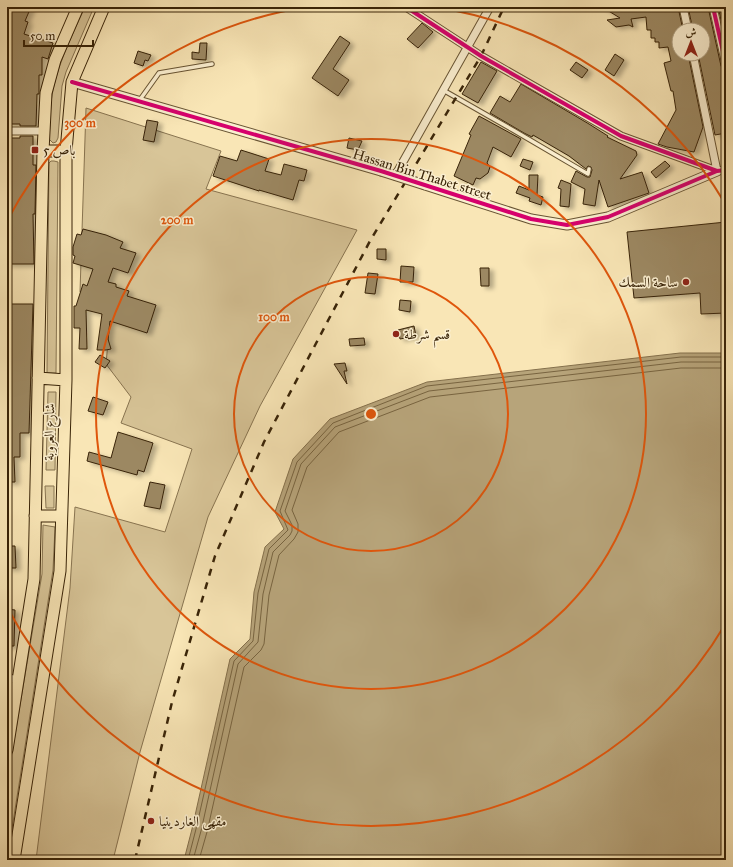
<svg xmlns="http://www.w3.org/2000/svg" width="733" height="867" viewBox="0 0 733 867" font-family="'IM FELL Great Primer',Amiri,serif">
<defs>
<filter id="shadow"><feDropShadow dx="4.5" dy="2.5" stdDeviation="2" flood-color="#0004"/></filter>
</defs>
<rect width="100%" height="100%" fill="#f9e6b6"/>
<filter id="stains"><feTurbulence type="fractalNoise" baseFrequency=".005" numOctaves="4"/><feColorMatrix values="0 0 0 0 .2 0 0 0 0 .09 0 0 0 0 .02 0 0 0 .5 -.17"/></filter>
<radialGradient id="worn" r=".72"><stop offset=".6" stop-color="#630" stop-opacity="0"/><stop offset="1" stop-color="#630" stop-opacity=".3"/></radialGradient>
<path fill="#d8c598" stroke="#887450" d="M85 7H94L66 72 62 86 58 138 56 142 53 143 49 139C50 127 50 115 51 102 55 69 71 38 85 7Z
M86 108 221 151 206 189 357 230 260 406 208 517 140 752 113 860H36L70 588 75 507 165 532 192 449 121 423 131 397 106 364 110 320 80 292Z
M51 161H54L58 162 56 373H47L49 163Z
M48 392H56L55 470H46Z
M45 486H54V508H46Z
M43 525 55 527 53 570 7 860V783L42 574Z"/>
<path fill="#b7a47a" stroke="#84704c" d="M680 353H726V860H184L192 829 230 659 250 639 254 592 265 547 284 529 275 512 293 459 330 419 427 382Z"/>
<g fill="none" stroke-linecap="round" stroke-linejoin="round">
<path stroke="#786440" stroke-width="1" d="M188 860 196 829 234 661 253 641 258 593 269 549 288 530 280 511 297 462 333 423 427 386 681 357H726
M193 860 201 831 238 664 258 642 263 594 273 552 290 535 292 531V525L285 511 301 464 335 427 429 391 681 362H726
M199 860 207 832 244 667 261 650 264 644 269 595 279 555 294 539 298 532V524L292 510 307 467 339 432 430 397 681 368H726"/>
</g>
<path fill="#9c8862" stroke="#382307" filter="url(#shadow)" d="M13 7H31L25 21 28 22 24 34 53 43 48 59 42 57V75H39V94H37L36 126H20V124H7V23Z
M602 7H678L683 30H679V54H688L703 127 694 152 667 147 658 144 676 110 673 91H671L664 63 671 61 668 47 659 48V42H655V38H651V30H647L646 17 631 19 633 27 629 25 616 27 607 20 620 18Z
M688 7H708L721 66 723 69 726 70V133L715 135 698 54H703V30H693Z
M718 7H724L726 15V42Z
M422 23 433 32 418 48 407 39Z
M340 36 350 43 333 69 349 80 338 96 312 78Z
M200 43H207L206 60 192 59V52L199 53Z
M138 51 151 55 148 61 145 60 143 66 134 63Z
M615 54 624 60 614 76 605 70Z
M481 62 497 71 478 103 462 94Z
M576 62 588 70 582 78 570 70Z
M521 84 589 124 608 136 607 137 636 151 637 155 620 179 642 172 649 193 608 207 599 180 595 206 583 204 585 189 571 182 576 171 587 177H590L592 170 591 167 588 166 586 169 569 156 533 135 532 137 524 133 490 113 500 96 510 102Z
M479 116 521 139 511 157 493 147 487 163 490 167 488 173 480 179 476 178 473 185 454 176 471 135 469 134Z
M147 120 158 122 154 142 143 140Z
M20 136H33V165H36L35 214H33L34 264H7V138H20Z
M349 138 362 141 358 150 347 148Z
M241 150 269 159 265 171 281 175 284 164 307 170 304 181 299 180 293 200 259 190V191L213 176 220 156 237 161Z
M523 159 533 162 530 170 520 166Z
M665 161 670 166 656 178 651 172Z
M529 175H538L537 195 543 197 541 205 529 201 530 198 516 193 519 186 529 190Z
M561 180 571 184 569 207 560 206 561 189 558 188Z
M726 222V313L701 314 700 293 634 298 627 232Z
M83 229 106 235 123 242 120 248 136 253 128 273 113 268 108 282 116 284V287L129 291 127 296 156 305 147 333 110 321 108 339 111 349 106 350H97L102 314 86 310 87 349H79L80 328H74V306H76L83 284 87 286 93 269 73 263 75 256 73 255V247L77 234 81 235Z
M377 249H386V260L377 259Z
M401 266 414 267 413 282H400Z
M480 268H489V286H481Z
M368 273 378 274 375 294 365 293Z
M400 300 411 301 410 312 399 310Z
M7 304H33L29 433H20V457H14L15 482H7Z
M414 326 416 336 400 339 398 330Z
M364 338 365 345 350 346 349 339Z
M100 355 110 361 105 368 95 362Z
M345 363 347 371H344L347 384 334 364Z
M93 397 108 402 103 415 88 411Z
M118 432 153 443 144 472 138 470 137 475 87 461 89 452 111 458Z
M150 482 165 485 160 509 144 506Z
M7 546H15L16 568H7Z
M7 609 15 610 14 646H7Z"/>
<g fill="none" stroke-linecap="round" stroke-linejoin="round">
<defs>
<path id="service" d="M443 90 513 130 588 174 589 169
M139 101 159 73 212 64"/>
<path id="minor" d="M406 7 481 56 621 136 717 171 726 170
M683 7 688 30
M713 7 726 65
M693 54 717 171
M7 131H44
M395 176 490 7
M7 677 19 681"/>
<path id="tertiary" d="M72 82 381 171
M425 185 531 219 567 225 608 217 717 171"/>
<path id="primary" d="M43 151H66
M38 378 66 380
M35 516H61
M7 750 34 579 43 151 46 93 55 60 78 7
M14 860 60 571 66 380V151L72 82 104 7"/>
</defs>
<use href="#service" stroke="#685433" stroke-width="5.5"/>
<use href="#minor" stroke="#685433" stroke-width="9"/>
<use href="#tertiary" stroke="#685433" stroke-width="11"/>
<use href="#primary" stroke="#382307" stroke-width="13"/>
<use href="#service" stroke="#fbefd0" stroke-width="3.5"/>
<use href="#minor" stroke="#fbefd0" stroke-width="7"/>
<use href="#tertiary" stroke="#fbefd0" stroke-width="9"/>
<use href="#primary" stroke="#f9e6b6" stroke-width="11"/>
<path stroke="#382307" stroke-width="2.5" stroke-dasharray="7 7" stroke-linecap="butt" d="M135 860 172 702 215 556 264 442 370 241 481 56 504 7"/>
<defs>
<path id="tertiary-bridge" d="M381 171 425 185"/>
</defs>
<use href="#tertiary-bridge" stroke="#685433" stroke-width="11" stroke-linecap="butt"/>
<use href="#tertiary-bridge" stroke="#fbefd0" stroke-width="9"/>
<defs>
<path id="cycleway" d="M406 7 481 56 621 136 717 171 726 170
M713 7 726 65
M72 82 381 171 531 219 567 225 608 217 717 171"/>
</defs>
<use href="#cycleway" stroke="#fbefd0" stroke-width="6"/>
<use href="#cycleway" stroke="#d6006c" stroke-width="4"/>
</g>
<g fill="none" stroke="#df560c" stroke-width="2">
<circle cx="371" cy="414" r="137"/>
<circle cx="371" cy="414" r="275"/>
<path d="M726 623A412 412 0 0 1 7 607M7 221A412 412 0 0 1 307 7M435 7A412 412 0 0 1 726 205"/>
</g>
<g fill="#8f2418" stroke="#fbefd0" stroke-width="1.5">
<rect x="31" y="146" width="8" height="8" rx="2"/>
<circle cx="686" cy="282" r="4"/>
<circle cx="396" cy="334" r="4"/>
<circle cx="151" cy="821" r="4"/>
</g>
<g text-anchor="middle" stroke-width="3" stroke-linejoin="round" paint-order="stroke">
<g font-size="14" fill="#382307" stroke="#fbefd0" text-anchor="start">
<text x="43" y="155">باص 5</text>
<text x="678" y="287" text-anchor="end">ساحة السمك</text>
<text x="404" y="339">قسم شرطة</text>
<text x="159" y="826">مقهى الغاردينيا</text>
</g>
<g font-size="14" fill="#382307" stroke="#fbefd0">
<text transform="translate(422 174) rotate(17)" y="5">Hassan Bin Thabet street</text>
<text transform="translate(49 432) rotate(-89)" y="5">شارع العروبة</text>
</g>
</g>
<circle cx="371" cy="414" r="6" fill="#df560c" stroke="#fbefd0" stroke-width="2"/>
<g font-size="12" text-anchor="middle" font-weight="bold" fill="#df560c" stroke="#fbefd0" stroke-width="3" stroke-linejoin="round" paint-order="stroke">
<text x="80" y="127">300 m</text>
<text x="177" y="224">200 m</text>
<text x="274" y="321">100 m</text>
</g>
<rect width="733" height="867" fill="none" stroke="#f9e6b6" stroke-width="24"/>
<rect x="8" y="8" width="717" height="851" fill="none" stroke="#382307" stroke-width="2"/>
<rect x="12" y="12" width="709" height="843" fill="none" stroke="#382307"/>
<g transform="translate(691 42)"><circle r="19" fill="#fbefd0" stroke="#ad9d80"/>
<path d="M0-3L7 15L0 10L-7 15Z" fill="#8f2418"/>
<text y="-6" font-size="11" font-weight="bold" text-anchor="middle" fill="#382307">ش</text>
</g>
<path d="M24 40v6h69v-6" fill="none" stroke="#382307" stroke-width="2"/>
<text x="30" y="40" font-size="12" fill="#382307" stroke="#fbefd0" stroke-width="3" paint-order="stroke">50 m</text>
<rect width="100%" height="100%" filter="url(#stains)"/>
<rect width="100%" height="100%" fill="url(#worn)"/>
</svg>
